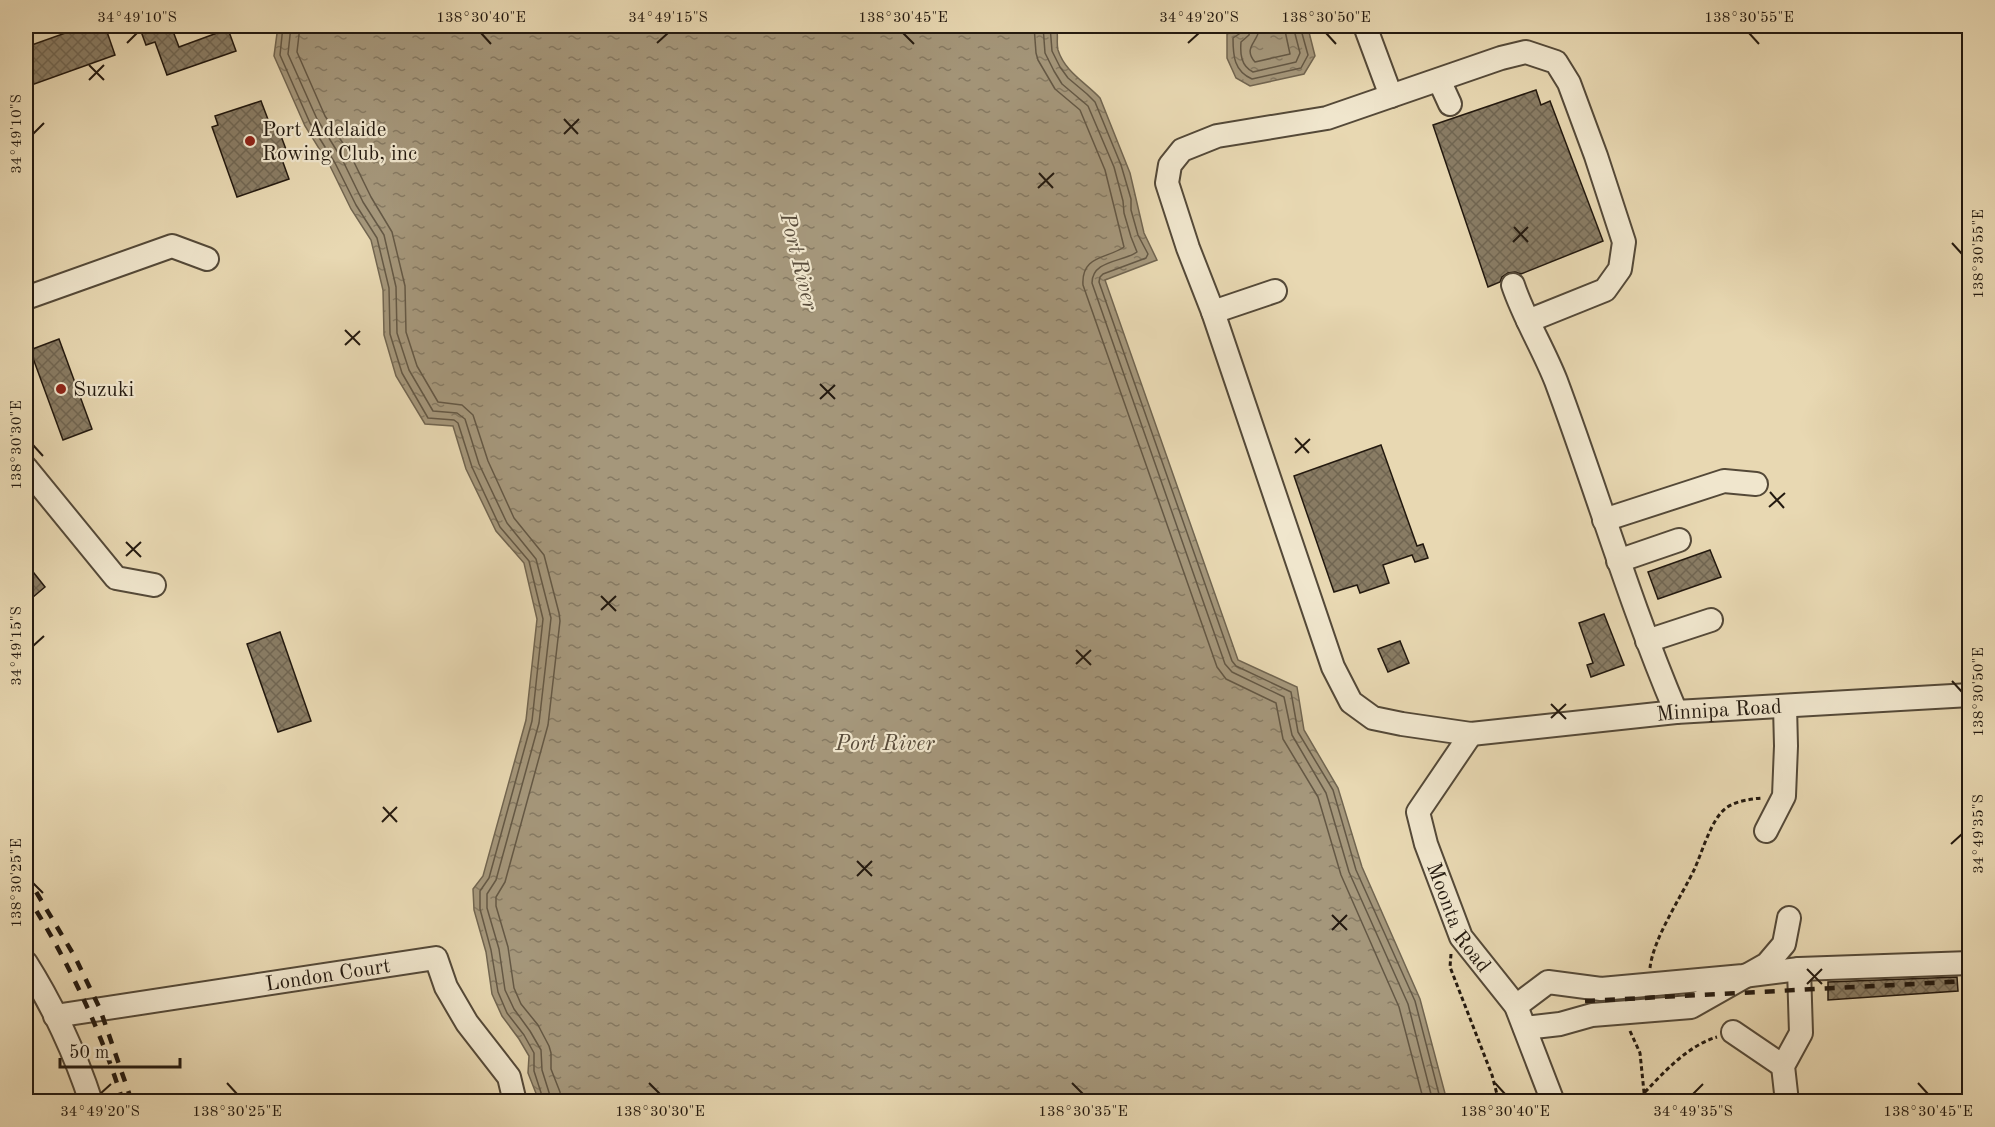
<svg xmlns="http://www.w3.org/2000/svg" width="1995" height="1127" viewBox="0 0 1995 1127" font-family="'Old Standard TT',serif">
<defs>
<pattern id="water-ripples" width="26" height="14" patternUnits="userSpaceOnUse" patternTransform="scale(1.5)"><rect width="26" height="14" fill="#a5977b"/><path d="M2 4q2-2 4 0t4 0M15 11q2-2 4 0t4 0" fill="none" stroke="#867a63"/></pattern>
<pattern id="building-cross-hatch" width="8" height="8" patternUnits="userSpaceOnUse" patternTransform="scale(1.5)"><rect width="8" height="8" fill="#897c64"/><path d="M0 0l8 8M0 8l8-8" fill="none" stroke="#706551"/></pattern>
</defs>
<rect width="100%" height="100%" fill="#e8d8b2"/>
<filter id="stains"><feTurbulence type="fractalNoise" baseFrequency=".00333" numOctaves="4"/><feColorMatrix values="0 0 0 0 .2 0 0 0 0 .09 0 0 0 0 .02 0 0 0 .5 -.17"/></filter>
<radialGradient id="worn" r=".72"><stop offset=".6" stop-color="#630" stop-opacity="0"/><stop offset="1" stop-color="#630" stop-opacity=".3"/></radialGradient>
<path fill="url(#water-ripples)" stroke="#716550" stroke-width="1.5" d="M278 26H1056C1059 34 1056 42 1058 50 1065 72 1085 82 1100 98L1130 173 1144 233 1157 260 1105 280 1238 660 1297 687 1304 730 1338 788 1362 867 1420 999 1447 1101H539L528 1073 529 1056 519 1039 502 1016 492 994 486 952 474 910 473 889 483 876 526 720 537 619 524 563 496 531 466 469 453 426 425 424 396 376 384 335 383 290 371 240 351 209 330 166 305 126 274 56Z
M1245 26H1305L1309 32 1315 56 1304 74 1250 86 1236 78 1227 58V34Z"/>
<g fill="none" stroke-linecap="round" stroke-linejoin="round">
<path stroke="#645845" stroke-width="1.5" d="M283 26 280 55 310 123 335 163 356 205 377 238 389 288 390 334 402 373 428 418 454 420 458 423 472 467 500 527 529 561 543 619 532 721 489 878 480 891V909L491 950 498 992 507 1013 524 1035 534 1053V1071L544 1102
M291 26 288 54 317 119 342 159 363 202 384 235 396 287 397 333 409 370 433 411 457 413 465 419 479 464 507 523 536 559 551 618 539 723 496 880 487 894V908L499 949 505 990 514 1009 530 1031 541 1050 542 1070 552 1102
M300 26 297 52 325 116 350 154 371 197 392 232 405 286 406 332 417 366 438 402 462 405 473 415 488 461 514 518 544 555 559 613 560 621 548 725 505 882 496 897V906L508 947 514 988 521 1004 538 1025 549 1046 551 1053V1069L560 1092 561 1102
M1034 26 1036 53 1038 60 1055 89 1080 110 1105 170 1124 247C1107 259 1081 255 1083 285L1217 667 1226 679 1276 703 1283 739 1318 797 1341 875 1399 1007 1424 1102
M1043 26 1045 53 1054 71 1062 84 1088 106 1114 167 1123 201 1124 213 1131 237 1137 252C1123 262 1092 260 1092 283L1225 664 1232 672 1284 697 1292 735 1326 793 1349 872 1408 1004 1433 1102
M1050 26 1052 51 1060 67 1068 78 1087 94 1095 102 1121 165 1131 199V210L1138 235 1148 254 1146 258 1103 274 1100 277 1099 282 1232 661 1236 666 1291 692 1298 732 1333 790 1356 870 1415 1001 1441 1102
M1243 26 1242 32 1233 38C1233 56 1234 71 1252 79L1301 68 1308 55 1300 26
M1251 26 1249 35 1241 42C1240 54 1241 66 1253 72L1296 62 1300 53 1293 26
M1260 26C1259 42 1242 47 1255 62L1290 54 1284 26"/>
</g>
<path fill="url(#building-cross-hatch)" stroke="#23190f" stroke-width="1.5" d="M85 26H105L115 55 26 87V47Z
M139 26H171L179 47 228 29 236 51 167 75 155 42 146 45Z
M1536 90 1541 105 1550 101 1603 241 1521 274 1515 272 1508 273 1502 277 1500 282 1488 287 1433 125Z
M261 101 272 130 278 128 287 152 280 154 289 179 237 197 212 127 218 125 215 116Z
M59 339 92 429 63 440 30 350Z
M1381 445 1417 546 1423 544 1428 558 1415 562 1412 555 1383 565 1389 583 1360 593 1357 585 1334 592 1294 476Z
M1710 550 1721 577 1658 599 1648 572Z
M26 563 45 587 26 603Z
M1604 614 1624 665 1591 677 1587 665 1593 663 1579 623Z
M280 632 311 721 278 732 247 644Z
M1400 641 1409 663 1388 672 1378 649Z
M1957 977 1958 991 1828 1000V982Z"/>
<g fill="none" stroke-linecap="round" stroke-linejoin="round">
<defs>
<g id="minor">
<path d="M1365 26 1391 96"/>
<path d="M1439 80 1450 104"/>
<path d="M1513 285C1524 318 1543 348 1556 381 1597 491 1630 604 1676 712"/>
<path d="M26 298 172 246 207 259"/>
<path d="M1213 312 1275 291"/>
<path id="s1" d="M1528 321 1605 290 1620 269 1624 242 1596 156 1569 83 1556 62 1526 52 1501 58 1327 118 1217 136 1182 150 1170 165 1167 183 1188 248 1213 312 1333 667 1351 702 1373 718 1402 724 1471 734 1676 712 1970 695"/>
<path d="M26 468 116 578 154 585"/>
<path d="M1604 520 1724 481 1756 484"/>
<path d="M1618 561 1679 540"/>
<path d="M1647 641 1711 620"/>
<path id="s2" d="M1471 734 1418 812 1426 844 1461 937 1516 1006 1553 1102"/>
<path d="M1766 831 1784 796 1786 746 1785 706"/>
<path d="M26 963C52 1004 76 1055 91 1102"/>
<path d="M1516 1006 1548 982 1601 989 1743 976 1799 969 1970 963"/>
<path id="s3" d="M55 1016 436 958 446 987 467 1023 509 1077 515 1102"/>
<path d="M1525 1028 1560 1024 1592 1015 1691 1007 1767 964 1784 944 1789 918"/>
<path d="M1733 1032 1783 1066"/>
<path d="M1787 1102 1783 1066 1801 1033 1799 969"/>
</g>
</defs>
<use href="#minor" stroke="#544938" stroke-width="26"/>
<path stroke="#23190f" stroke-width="3" stroke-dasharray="4.5 3" stroke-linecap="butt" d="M1451 954 1450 967 1492 1075 1499 1102
M1650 968C1653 939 1681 897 1694 870 1702 853 1711 819 1726 808 1736 801 1750 799 1762 798
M1630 1031 1640 1053 1645 1102
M1645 1092C1665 1071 1689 1045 1717 1037"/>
<use href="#minor" stroke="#f0e6cd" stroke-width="22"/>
<path stroke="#23190f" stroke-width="4.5" stroke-dasharray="10 10" stroke-linecap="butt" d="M26 875 75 957 100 1009 132 1102
M26 894C67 959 100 1027 123 1102
M1585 1001 1970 981"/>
</g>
<path fill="none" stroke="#23190f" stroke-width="2" d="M481 33 491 44M903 33 914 44M1326 33 1336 44M1749 33 1759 44M127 43 137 33M657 43 668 33M1188 43 1199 33M89 65 104 80M89 80 104 65M564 119 578 134M33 134 44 123M564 134 579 119M1039 173 1053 188M1038 188 1054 173M1514 227 1528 242M1513 242 1528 227M1952 243 1962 254M345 330 360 345M345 345 360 331M820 384 835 399M820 399 835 385M1295 438 1309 453M33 445 43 456M1295 453 1310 439M1770 492 1784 508M1769 507 1785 493M126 542 141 557M126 556 141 542M601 596 616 611M601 610 616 596M33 646 44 636M1076 650 1091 665M1076 664 1091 650M1952 681 1962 692M1551 704 1566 719M1551 718 1566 704M383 807 397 822M382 822 397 807M1951 844 1962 834M857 861 872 876M857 876 872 861M33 883 43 893M1332 915 1347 930M1332 930 1347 915M1807 969 1822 984M1807 984 1822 969M227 1083 237 1094M649 1083 660 1094M1072 1083 1083 1094M1495 1083 1505 1094M1918 1083 1928 1094M100 1094 111 1084M1693 1094 1703 1084"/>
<g fill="#8f2418" stroke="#f0e6cd" stroke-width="2">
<circle cx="250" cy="141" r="6"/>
<circle cx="61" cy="389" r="6"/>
</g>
<g text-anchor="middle" stroke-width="4.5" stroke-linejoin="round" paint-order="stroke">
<g font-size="21" fill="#23190f" stroke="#f0e6cd" text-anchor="start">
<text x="262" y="136">Port Adelaide<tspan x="262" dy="24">Rowing Club, inc</tspan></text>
<text x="73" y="396">Suzuki</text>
</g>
<g font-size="21" fill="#23190f" stroke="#f0e6cd">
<text dy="7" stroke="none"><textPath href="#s1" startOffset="1684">Minnipa Road</textPath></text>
<text dy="7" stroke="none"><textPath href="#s2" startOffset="208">Moonta Road</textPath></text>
<text dy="7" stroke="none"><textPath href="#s3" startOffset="276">London Court</textPath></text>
</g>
<g font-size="22" font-style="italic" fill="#574b3a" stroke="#f0e6cd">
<text transform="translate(800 261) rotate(76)" y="8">Port River</text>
<text x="885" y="750">Port River</text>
</g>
</g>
<rect width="1995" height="1127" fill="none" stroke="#e8d8b2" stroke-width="66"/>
<path d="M60 1058v9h120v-9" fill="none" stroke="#23190f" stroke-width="3"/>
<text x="69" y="1058" font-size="18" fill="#23190f" stroke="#f0e6cd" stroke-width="4.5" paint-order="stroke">50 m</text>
<rect x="33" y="33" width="1929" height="1061" fill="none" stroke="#23190f" stroke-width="2"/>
<g font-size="15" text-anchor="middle" fill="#23190f">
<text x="137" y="22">34°49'10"S</text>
<text x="481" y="22">138°30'40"E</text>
<text x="668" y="22">34°49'15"S</text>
<text x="903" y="22">138°30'45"E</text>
<text x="1199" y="22">34°49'20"S</text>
<text x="1326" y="22">138°30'50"E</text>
<text x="1749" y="22">138°30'55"E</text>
<text transform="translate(16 134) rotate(-90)" y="5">34°49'10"S</text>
<text transform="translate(1978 254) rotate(-90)" y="5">138°30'55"E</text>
<text transform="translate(16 445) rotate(-90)" y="5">138°30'30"E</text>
<text transform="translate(16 646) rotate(-90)" y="5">34°49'15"S</text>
<text transform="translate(1978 692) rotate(-90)" y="5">138°30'50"E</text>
<text transform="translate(1978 834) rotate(-90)" y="5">34°49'35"S</text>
<text transform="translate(16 883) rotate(-90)" y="5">138°30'25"E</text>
<text x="100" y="1116">34°49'20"S</text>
<text x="237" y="1116">138°30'25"E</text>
<text x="660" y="1116">138°30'30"E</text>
<text x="1083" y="1116">138°30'35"E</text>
<text x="1505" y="1116">138°30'40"E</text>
<text x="1693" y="1116">34°49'35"S</text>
<text x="1928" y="1116">138°30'45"E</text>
</g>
<rect width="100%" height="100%" filter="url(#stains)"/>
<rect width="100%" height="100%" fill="url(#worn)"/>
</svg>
